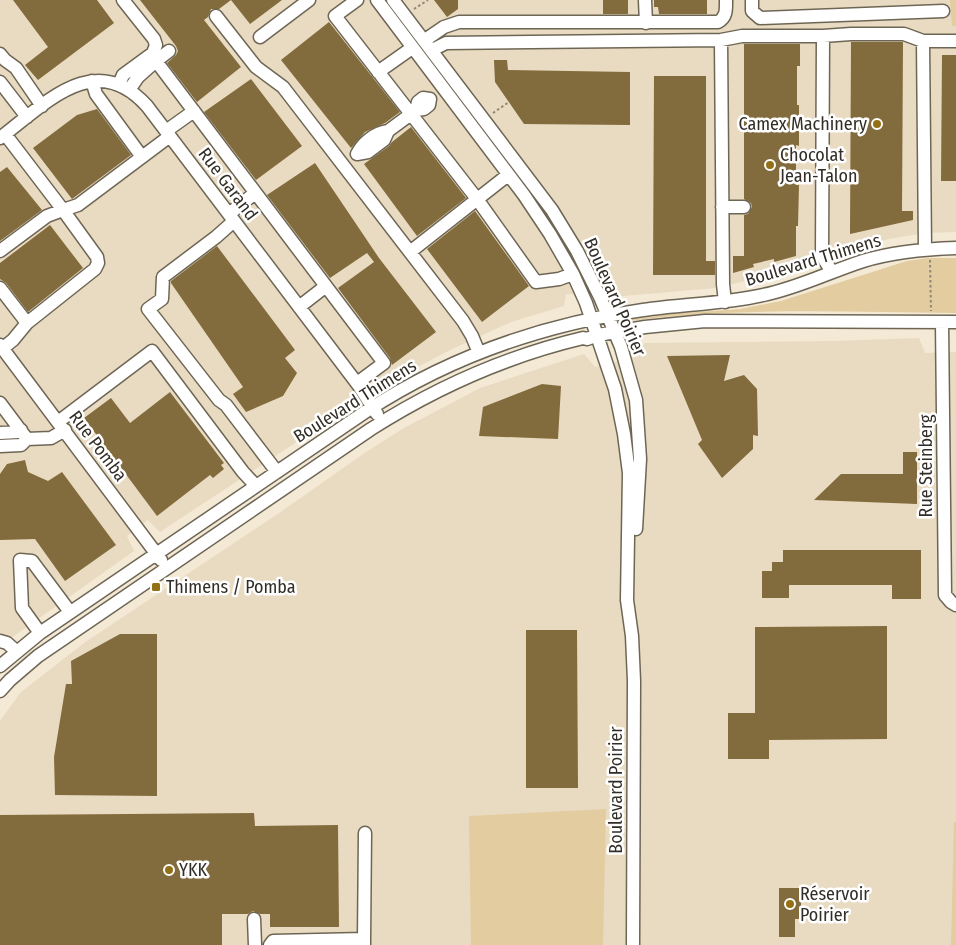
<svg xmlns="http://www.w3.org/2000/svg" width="956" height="945" viewBox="0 0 956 945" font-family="'Fira Sans Condensed',sans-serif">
<rect width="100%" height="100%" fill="#f3e9d5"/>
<path fill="#e9dbc1" d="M0 0H956V232L924 233 889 239 840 252 754 282 745 281 716 288 623 296 566 294 564 306 511 322 452 349 393 380 379 385 373 378 350 397 348 408 160 532 148 520 127 536 134 551 0 646Z
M919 338 925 353 956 352V945H0V721L2 718 21 692 84 643 282 511 366 452 404 428 480 388 584 354 595 367 639 356 644 343 834 341Z"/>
<path fill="#e2cca0" d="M950 0H956V26H952Z
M928 258H956V313C847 312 737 307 629 321L628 320 670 314 740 309 781 301 907 261Z
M606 809 603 945H471L469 816Z
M954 822H956V945H951Z"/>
<path fill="#826b3c" d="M13 0H97L114 23 38 80 25 65 48 47Z
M140 0H231L219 9H211L208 17 204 20 241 67 197 102 167 63 176 55 178 51 176 46Z
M231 0H282L250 24Z
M434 0H458V9L447 17Z
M603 0H628V14H603Z
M654 0H707V14H659L658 7H654Z
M329 22 400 112 385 123 365 132 351 148 281 60Z
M851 42H903L902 211H913V220L850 234Z
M744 44H800V66H797V105H799V146L796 145V185H799L798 226H796V256L774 262V259L753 264 754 267 733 273V256H744V215L748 214 752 207 751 203 744 199Z
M942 55H956V181H941Z
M494 60H507L508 70 630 72V125L524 124 495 82Z
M654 76H706V261H715V275H653Z
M251 79 302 146 256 180 204 112Z
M97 109 131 155 72 199 33 148 77 115Z
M411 127 466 198 417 236 364 164 389 146 392 142Z
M315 163 379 258 436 332 392 365 390 358 338 288 374 262 367 253 330 278 267 195Z
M7 167 42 210 0 241V172Z
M475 211 529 286 482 322 427 249Z
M50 225 83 268 28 312 6 283 0 279V263Z
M217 246 295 350 285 358 297 373 283 396 246 412 233 394 243 387 171 283V281Z
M730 355 724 381 744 375 757 389 758 436 753 435V449L722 478 698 444 702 440 667 356Z
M542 384 561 386 558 439 479 436 483 407Z
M170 392 224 463 221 465 224 469 213 478 210 475 157 516 84 418 111 398 130 423Z
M903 452H917V504L814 500 841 474H903Z
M25 460 28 472 48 481 62 472 116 545 65 581 35 539 0 540V474L7 464Z
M783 550H921V599H892V585H789V598H762V571H772V562H783Z
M887 626V739L769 740V759H728V713H755V627Z
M526 630H577L578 788H526Z
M120 634H157V796L55 795 54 757 66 684H72L71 661Z
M254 813 255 826 338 825 339 927H270V914H260L253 911 248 914H222V945H0V815Z
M779 888H801V919H795V937H779Z"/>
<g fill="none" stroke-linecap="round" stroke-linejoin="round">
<defs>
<path id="minor" d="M357 0 335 16 477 199 536 282 559 279 573 274
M377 0 524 195 550 234 573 274 586 303 615 389 624 434 629 473 627 600 632 636 634 681 633 945
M393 0 552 210 577 251 600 297 621 347 636 400 640 459 636 529
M645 0 646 23
M752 0V11L760 18 943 11
M216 16 256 67 283 87 463 321 472 336 479 353
M823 36 822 256 832 272
M260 37 309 0
M425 40 444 27 459 22H718C727 17 726 9 726 0
M721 40 723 284 725 302
M432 50 446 43 721 40 742 36H823L851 34H904L923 41
M0 54 5 60 16 68 42 106
M156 61 169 51
M378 72 412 48
M92 81 96 94 142 157 170 136
M0 82 27 117
M119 85 123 75 153 53 156 45 154 39 123 0
M129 90 138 77 156 61 384 363 357 383
M166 131 194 111
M388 131C375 133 363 142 357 154L368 152 384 140 388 131 411 114 416 110 424 109 429 105 430 99 423 98 418 102 416 110
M5 134 63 210 78 205 142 157
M0 138C45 104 95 48 147 106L359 386 377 414
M722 207H744
M229 214 255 193
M234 221 216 237 163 277 162 299 148 309 219 400 226 405 277 472
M925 250 923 41H956
M0 251 47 216 63 210 97 257 98 263 95 269 27 323
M410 252 508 175
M0 288 27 323 13 340 3 348
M299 307 326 286
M942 322 945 595 951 602 956 605
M0 345 161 560
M0 403 27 439 51 438 65 430
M58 422 152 351 243 472 256 486
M0 433 18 432 21 430
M0 446 21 445 27 439
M40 633 22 608 20 560 32 561 70 612
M0 641 7 643 16 651
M0 666 40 633 365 412C449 357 545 324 643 310 683 304 723 304 763 295 798 288 829 272 863 261 893 252 924 249 956 248
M0 691 10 680 38 656 371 429C437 387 507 356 583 338L587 339 598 335 645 327 705 321 956 322
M254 919 255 945
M364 939 365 833
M270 945 273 941 364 939V945"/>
</defs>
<use href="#minor" stroke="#6e6655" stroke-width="15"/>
<path stroke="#8e877a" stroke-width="2" stroke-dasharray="2.5 2.5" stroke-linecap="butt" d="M414 9 428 0
M493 113 509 102
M930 260 931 311"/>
<use href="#minor" stroke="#fff" stroke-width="12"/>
</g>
<g fill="#936f16" stroke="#fff" stroke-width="2">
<circle cx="877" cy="124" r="5"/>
<circle cx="770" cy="165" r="5"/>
<rect x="151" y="582" width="10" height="10" rx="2.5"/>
<circle cx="169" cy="870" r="5"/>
<circle cx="790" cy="904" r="5"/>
</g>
<g text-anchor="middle" stroke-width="5" stroke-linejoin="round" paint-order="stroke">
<g font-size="18" fill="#322e27" stroke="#fff" text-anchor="start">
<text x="867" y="130" text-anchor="end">Camex Machinery</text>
<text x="780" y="161">Chocolat<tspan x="780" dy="21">Jean-Talon</tspan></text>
<text x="166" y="593">Thimens / Pomba</text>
<text x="179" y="876">YKK</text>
<text x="800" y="900">Réservoir<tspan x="800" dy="21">Poirier</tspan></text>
</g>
<g font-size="18" fill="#322e27" stroke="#fff">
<text transform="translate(228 184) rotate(53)" y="6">Rue Garand</text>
<text transform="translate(813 260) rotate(-17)" y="6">Boulevard Thimens</text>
<text transform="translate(615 297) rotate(66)" y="6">Boulevard Poirier</text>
<text transform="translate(355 401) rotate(-32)" y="6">Boulevard Thimens</text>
<text transform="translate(98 446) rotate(53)" y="6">Rue Pomba</text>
<text transform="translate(926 466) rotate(-90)" y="6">Rue Steinberg</text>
<text transform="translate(616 790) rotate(-90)" y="6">Boulevard Poirier</text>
</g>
</g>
</svg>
